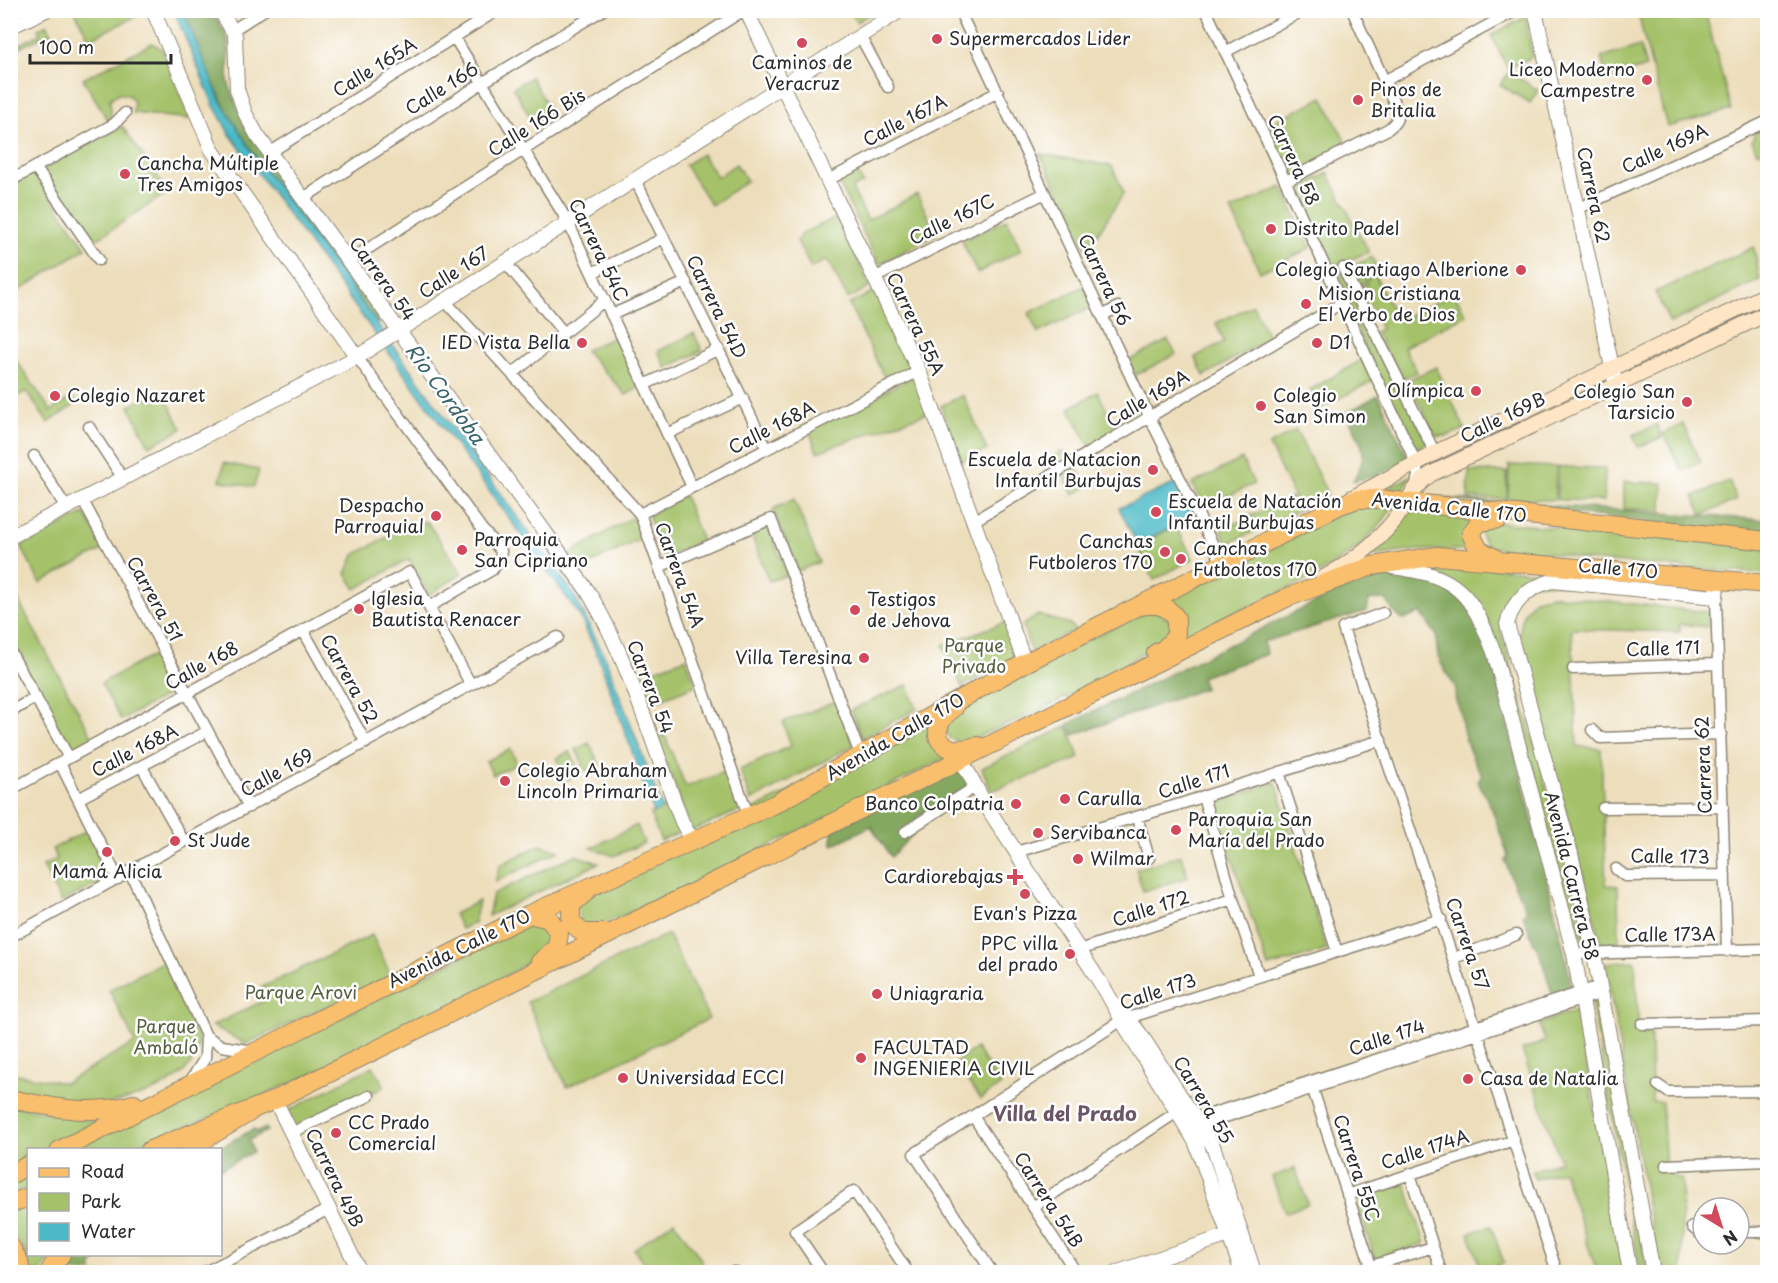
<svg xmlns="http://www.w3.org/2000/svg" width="1778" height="1283" viewBox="0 0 1778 1283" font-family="'Playpen Sans',sans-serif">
<rect width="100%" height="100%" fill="#fff"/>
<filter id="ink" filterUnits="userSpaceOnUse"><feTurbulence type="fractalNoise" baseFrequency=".0167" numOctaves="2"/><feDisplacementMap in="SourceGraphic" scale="12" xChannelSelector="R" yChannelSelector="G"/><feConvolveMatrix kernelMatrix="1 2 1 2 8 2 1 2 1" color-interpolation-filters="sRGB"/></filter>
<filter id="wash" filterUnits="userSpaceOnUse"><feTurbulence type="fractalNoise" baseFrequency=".008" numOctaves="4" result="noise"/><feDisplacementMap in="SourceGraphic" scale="24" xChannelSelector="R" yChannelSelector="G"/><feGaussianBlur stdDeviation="1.35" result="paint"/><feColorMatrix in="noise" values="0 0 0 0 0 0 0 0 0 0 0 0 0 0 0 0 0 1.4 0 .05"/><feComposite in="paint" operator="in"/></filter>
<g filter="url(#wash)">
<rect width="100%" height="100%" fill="#eddebb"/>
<path fill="#a5c26a" stroke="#68764a" stroke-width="1.5" d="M143 11 144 13 89 39 75 11Z
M850 11H875L857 22Z
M1668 11H1705L1731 110 1667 127 1639 18Z
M1526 17 1532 57 1508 69 1491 35Z
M47 24 52 33 14 50 11 41 15 40 18 45 40 34 38 29Z
M152 43 162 49 190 119 133 113 134 103 130 96 119 93 110 99 111 117 109 122 83 79Z
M1640 46 1646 67 1607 79 1601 58Z
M1509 72 1538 90 1530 103 1500 85Z
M531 77 551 112 533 122 513 88Z
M1323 97 1349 149 1286 181 1261 128Z
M1767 125V150L1757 152 1752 141 1756 130Z
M122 126 168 192 93 242 42 169Z
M702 154 717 177 736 164 747 181 711 205 685 165Z
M1040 154 1112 166 1124 193 1087 250Z
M856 170 863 183 852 189 868 220 917 194 937 235 879 264 837 180Z
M34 173 86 248 12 295 10 186Z
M1328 173 1369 252 1331 267 1297 189Z
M1282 187 1311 248 1260 272 1231 210Z
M838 217 870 287 848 299 827 260 811 268 797 241 802 233Z
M1007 219 1021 250 977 273 962 241Z
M1754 247 1760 280 1670 323 1655 292Z
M1372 257 1376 266 1367 272 1363 289 1352 266Z
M1337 267 1346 281 1361 315 1353 319 1331 269Z
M1374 273 1398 321 1454 293 1466 315 1404 347 1417 372 1401 379 1375 332 1381 329 1365 294 1368 278Z
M1084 286 1094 306 1038 333 1029 313Z
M875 291 912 369 887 383 849 304Z
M1253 305 1269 338 1204 376 1195 357 1224 342 1216 323Z
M1366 322 1428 443 1413 450 1355 326Z
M694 333 702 351 666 368 658 351Z
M617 336 640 387 626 395 585 350Z
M1168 340 1176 354 1136 375 1128 361Z
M11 353 51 411 72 397 77 403 48 423 26 391 11 400Z
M1363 359 1373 381 1319 409 1310 390Z
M1436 367 1465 429 1447 436H1435L1408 380Z
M916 375 930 412 817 452 809 430Z
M162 390 182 429 149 446 129 406Z
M1098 392 1117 432 1090 447 1069 408Z
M963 395 987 450 960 461 941 406Z
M1683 424 1701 462 1682 471 1663 433Z
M1657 425 1662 437 1638 447 1633 435Z
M1296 430 1328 495 1300 510 1269 445Z
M1063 451 1069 459 1045 473 1043 462Z
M1242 459 1254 484 1205 507 1192 484Z
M224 463 259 470 254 487 220 481Z
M1509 465 1556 467 1555 500 1508 499Z
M1077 467 1086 488 1073 495 1063 475Z
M1558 467 1605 468 1604 501 1557 500Z
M1469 471 1507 472V499L1468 498Z
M1411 476 1402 492 1381 491Z
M1729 481 1737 500 1702 515 1694 496Z
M1624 482 1663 483 1662 510 1624 509Z
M684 495 702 541 664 558 648 514Z
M1291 497 1298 511 1227 544 1221 530Z
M794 499 819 562 798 571 773 509Z
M1355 506 1390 507 1391 509C1348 579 1251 599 1184 638L1169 600Z
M1410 511 1472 518 1471 547 1469 550H1417L1373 556 1371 553 1395 524Z
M85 513 104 549 40 583 21 546Z
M636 515 643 538 579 569 569 554Z
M427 522 462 573 429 595 409 559 356 589 346 574 354 555 413 523Z
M1496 522 1767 548V574L1584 560 1565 555 1487 547 1479 530Z
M768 525 787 575 769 581 750 532Z
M1176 526 1193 559 1154 580 1137 545Z
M1436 563 1711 587 1709 590 1531 583C1510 595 1502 608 1501 632L1541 767 1583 932 1586 946 1584 949 1578 945 1533 767 1493 631 1479 606 1435 572Z
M10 585 93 738 70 751 11 644Z
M1552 595 1708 612 1707 627 1679 624 1680 632 1572 629 1577 746 1601 749 1606 885 1618 886 1619 943 1602 945 1519 640 1522 616 1534 599Z
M1153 607 1173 624 1163 642 1138 655 1108 676 1029 716 961 743 949 738 943 726 946 718 986 692Z
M1038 615 1070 624 1075 630 1031 652 1023 625Z
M1006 622 1019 657 962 687 943 645Z
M158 653 177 690 121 720 101 683Z
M686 658 696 685 646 705 636 677Z
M907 685 917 709 862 738 851 710Z
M837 701 854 745 751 801 740 770 791 746 783 722Z
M930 719 950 756 658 901 600 925 580 924 577 901Z
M1067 726 1080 758 991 791 982 768Z
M664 734 686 787 729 770 743 809 692 831 656 738Z
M589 743 600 765 586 771 576 749Z
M511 749 517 764 493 775 486 761Z
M570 751 580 773 567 780 557 758Z
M1276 782 1327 950 1268 967 1214 804Z
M668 806 679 833 661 841 650 814Z
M637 825 644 843 614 856 591 848Z
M88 830 112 877 61 902 43 866 57 859 52 849Z
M540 845 559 851 495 882 500 865Z
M575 855 599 863 488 916 493 894Z
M1181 855 1188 877 1143 891 1136 869Z
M479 901 474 923 461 929 454 914Z
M536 920 552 928 547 951 490 985 310 1075 231 1109 127 1149 72 1150Z
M668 934 709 1019 567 1087 527 1002Z
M372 935 391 976 246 1044 212 1026 267 999 262 987Z
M164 961C172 976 195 1017 198 1032 206 1086 123 1104 83 1107 61 1108 33 1100 11 1096L10 1073 65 1083 135 1043 109 990Z
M1635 961 1639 1033 1651 1034 1652 1102H1662L1666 1172 1682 1180V1272H1659L1605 963Z
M1595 1000 1597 1001 1647 1272H1640L1592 1004Z
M1576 1010 1625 1272H1597L1563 1171 1535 1179 1532 1171 1560 1161 1522 1050 1545 1041 1539 1024Z
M976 1048 1001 1085 980 1099 955 1063Z
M373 1066 385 1087 293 1130 284 1113Z
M11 1105 101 1123 47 1149 28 1150V1159L11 1168Z
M1295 1168 1308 1204 1285 1213 1272 1177Z
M28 1172V1188L11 1195V1181Z
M1405 1183 1425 1243 1375 1259 1356 1199Z
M28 1205V1254L53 1255 41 1272H27C27 1257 23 1243 11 1233V1213Z
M674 1221 703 1262 688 1272H650L634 1249Z
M1491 1226 1504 1263 1481 1270 1469 1233Z"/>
<path fill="#84a85e" stroke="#586a44" stroke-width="1.5" d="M183 11H212L225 32 229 44 228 81 244 126 382 321 376 323 236 129 205 66Z
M1378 395 1409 460 1376 476 1353 481C1372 450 1360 442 1346 413Z
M1433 498 1767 520V535Z
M1388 576C1415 577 1445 581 1464 602 1488 627 1500 696 1509 730 1531 816 1554 901 1572 987L1552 993 1540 954 1531 937 1523 914 1527 911 1511 878 1505 860 1508 856 1492 809 1478 782 1482 775C1470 756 1463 738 1461 716 1460 703 1453 705 1456 688 1445 670 1434 658 1437 636L1421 613 1402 620 1392 610 1386 599 1369 600 1367 611 1263 642 1267 654 1201 677 1205 688 1073 735 1068 724 1363 579Z
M960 764 970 786 917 817 915 832 891 857 871 826 832 845V830Z
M266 1128 267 1131 249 1140 253 1152 221 1169 220 1150 217 1149 254 1129 257 1132Z
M81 1255H103L98 1256 91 1268 93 1272H66Z"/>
<path fill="#4cbac6" stroke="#3c7278" stroke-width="1.5" d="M174 11H183L221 102 255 156 573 593 605 657 663 809 654 813 599 659 580 616 229 133 214 106Z
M1176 483 1193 516 1137 544 1119 508Z"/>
</g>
<g filter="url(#ink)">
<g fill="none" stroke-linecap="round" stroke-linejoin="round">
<defs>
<path id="minor" d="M959 10 1150 418 1222 563
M1206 10 1416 463 1418 476 1415 488
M233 30 264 10
M860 36 888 87
M454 37 568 222 692 487
M1225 52 1304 10
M1384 81 1517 10
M269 153 498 10
M35 167 99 260
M635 179 767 449
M828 180 998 92
M10 181 114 124 125 113
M1286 181 1388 129C1396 123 1399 118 1397 109L1352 10
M302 199 482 83 603 10
M1577 209 1768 121
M347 262 744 10
M505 262 564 333
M1343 268 1435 453
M592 273 664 238
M874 278 1045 193
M445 301 640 514 749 817
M611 315 686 282
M1102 316 1118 307
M357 357 481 528 501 551 500 560 492 570 429 607
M512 374 605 300
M644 385 719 349
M89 427 124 480
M667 434 743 398
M34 456 67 509
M83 501 249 807
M640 514 919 371
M972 522 1340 304
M659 567 771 519 861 757
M1716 597 1727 951
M1383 613 1343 628 1557 1272
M303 630 366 743
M10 651 69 758
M1573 669 1718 664
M10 712 36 697
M1592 730 1600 738 1721 734
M60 763 118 879
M142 767 184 842
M1279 772 1337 952
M10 790 410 572 471 685
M1203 796 1233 899 1259 976
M78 799 208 731
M1603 808 1723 807
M1137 817 1149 858
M905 832 975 787
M1016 852 1177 805 1381 740
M1616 869 1625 876 1725 875
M130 872 206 1036 205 1058 191 1080
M10 937 558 637
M1079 950 1233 899
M1574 954 1768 949
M1454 958 1516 935
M1642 1024 1768 1021
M206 1036 222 1046 254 1051
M1311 1084 1371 1266
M1658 1085 1668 1092 1768 1091
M973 1116 1076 1272
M1190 1121 1600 986
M1192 1128 1602 993
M291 1133 369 1096
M1666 1165 1768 1161
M1410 1174 1441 1272
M1347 1195 1514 1140
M1033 1207 1183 1108
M1692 1227 1699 1233H1703
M1739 1232H1768
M205 1272 329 1209
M732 1272H736
M823 1272 795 1231 854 1191 908 1272
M992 1272 914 1154 1122 1020 1441 919
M1352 1272 1433 1247"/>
<path id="tertiary" d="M153 10 212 150 357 357
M220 10 235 35 237 89 245 113 257 135 587 590C628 656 654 749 682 822L688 833 696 839
M746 10 919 371 1025 663
M1535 10 1616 386
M10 27 46 10
M10 537 357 357 901 10
M1392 567C1458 575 1471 593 1494 652L1574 954 1630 1272
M961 759 985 804 1107 993 1133 1040 1195 1141 1242 1272
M1127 1017 1141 1035 1213 1146 1254 1272
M275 1100 360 1272
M1118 1272 1235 1233
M1653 1272 1594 954 1571 854 1507 624C1513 601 1529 587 1552 581L1716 597 1717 580"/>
<path id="secondary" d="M1350 499 1435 453 1768 294
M1323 578C1349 564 1374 545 1393 522 1406 506 1413 486 1431 474L1768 313"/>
<path id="primary" d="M1495 558 1479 550 1471 534 1479 522 1499 519
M1141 606C1156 603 1167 605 1176 618V636L1164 649 1156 653
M954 708C938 718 928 742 953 749 961 751 970 747 978 746
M586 892 571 905V922L583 933H606
M530 914 549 919 559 933 557 947 540 962
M10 1099C54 1108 91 1116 134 1104
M60 1150 530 914 773 805 1025 663 1340 505 1358 499H1378L1768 541
M150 1150 275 1100 1286 598 1372 566 1437 556 1768 584
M10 1175 28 1165
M10 1204 28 1197"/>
<path id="trunk" d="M187 1150 250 1112
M10 1246 19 1262 21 1272
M49 1272 61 1254"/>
</defs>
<use href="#minor" stroke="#8c8473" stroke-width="13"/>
<use href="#tertiary" stroke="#8c8473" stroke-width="16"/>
<use href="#secondary" stroke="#8c8473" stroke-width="17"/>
<use href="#primary" stroke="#8c8473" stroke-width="20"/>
<use href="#trunk" stroke="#8c8473" stroke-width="20"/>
<use href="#minor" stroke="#fff" stroke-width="10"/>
<use href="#tertiary" stroke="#fff" stroke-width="14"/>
<use href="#secondary" stroke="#fde5c5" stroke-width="15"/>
<use href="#primary" stroke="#f9bf6d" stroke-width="18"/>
<use href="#trunk" stroke="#f9bf6d" stroke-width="18"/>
</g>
</g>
<g fill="#d1495b" stroke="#fff" stroke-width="2">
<circle cx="937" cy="39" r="6"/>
<circle cx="802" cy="43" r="6"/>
<circle cx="1647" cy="80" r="6"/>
<circle cx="1358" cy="100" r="6"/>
<circle cx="125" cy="174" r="6"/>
<circle cx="1271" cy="229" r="6"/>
<circle cx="1521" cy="270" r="6"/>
<circle cx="1306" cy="304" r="6"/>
<circle cx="582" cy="343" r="6"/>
<circle cx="1317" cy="343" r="6"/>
<circle cx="1476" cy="391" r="6"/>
<circle cx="55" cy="396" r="6"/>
<circle cx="1687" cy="402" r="6"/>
<circle cx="1261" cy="406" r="6"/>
<circle cx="1153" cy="470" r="6"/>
<circle cx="1156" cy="512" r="6"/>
<circle cx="436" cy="516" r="6"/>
<circle cx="462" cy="550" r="6"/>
<circle cx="1165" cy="552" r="6"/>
<circle cx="1181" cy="559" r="6"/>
<circle cx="359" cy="609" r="6"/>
<circle cx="855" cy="610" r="6"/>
<circle cx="864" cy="658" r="6"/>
<circle cx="505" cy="781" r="6"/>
<circle cx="1065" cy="799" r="6"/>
<circle cx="1016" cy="804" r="6"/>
<circle cx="1176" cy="830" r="6"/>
<circle cx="1038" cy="833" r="6"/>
<circle cx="175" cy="841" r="6"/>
<circle cx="107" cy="852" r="6"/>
<circle cx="1078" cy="859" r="6"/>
<path d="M1012 868h6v6h6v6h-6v6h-6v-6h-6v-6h6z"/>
<circle cx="1025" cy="894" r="6"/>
<circle cx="1070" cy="954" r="6"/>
<circle cx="877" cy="994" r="6"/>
<circle cx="861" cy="1058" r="6"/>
<circle cx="623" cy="1078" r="6"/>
<circle cx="1468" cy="1079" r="6"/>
<circle cx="336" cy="1133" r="6"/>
</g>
<g text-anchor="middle" stroke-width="5" stroke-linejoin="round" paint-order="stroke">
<g font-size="18" fill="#2b2b2b" stroke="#fff" text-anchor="start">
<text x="949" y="45">Supermercados Lider</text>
<text x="802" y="69" text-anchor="middle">Caminos de<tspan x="802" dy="21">Veracruz</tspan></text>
<text x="1635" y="76" text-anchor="end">Liceo Moderno<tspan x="1635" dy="21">Campestre</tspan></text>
<text x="1370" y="96">Pinos de<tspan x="1370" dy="21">Britalia</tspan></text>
<text x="137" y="170">Cancha Múltiple<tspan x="137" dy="21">Tres Amigos</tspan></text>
<text x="1283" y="235">Distrito Padel</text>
<text x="1509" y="276" text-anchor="end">Colegio Santiago Alberione</text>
<text x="1318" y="300">Mision Cristiana<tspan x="1318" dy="21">El Verbo de Dios</tspan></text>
<text x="570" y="349" text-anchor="end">IED Vista Bella</text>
<text x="1329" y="349">D1</text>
<text x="1464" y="397" text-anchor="end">Olímpica</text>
<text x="1675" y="398" text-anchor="end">Colegio San<tspan x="1675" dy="21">Tarsicio</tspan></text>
<text x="67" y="402">Colegio Nazaret</text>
<text x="1273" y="402">Colegio<tspan x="1273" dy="21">San Simon</tspan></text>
<text x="1141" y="466" text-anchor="end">Escuela de Natacion<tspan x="1141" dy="21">Infantil Burbujas</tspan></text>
<text x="1168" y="508">Escuela de Natación<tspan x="1168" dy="21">Infantil Burbujas</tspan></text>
<text x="424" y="512" text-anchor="end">Despacho<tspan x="424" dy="21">Parroquial</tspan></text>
<text x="474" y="546">Parroquia<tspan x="474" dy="21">San Cipriano</tspan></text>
<text x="1153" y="548" text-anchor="end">Canchas<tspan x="1153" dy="21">Futboleros 170</tspan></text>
<text x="1193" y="555">Canchas<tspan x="1193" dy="21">Futboletos 170</tspan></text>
<text x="371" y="605">Iglesia<tspan x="371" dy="21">Bautista Renacer</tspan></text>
<text x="867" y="606">Testigos<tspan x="867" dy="21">de Jehova</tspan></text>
<text x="852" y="664" text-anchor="end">Villa Teresina</text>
<text x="517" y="777">Colegio Abraham<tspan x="517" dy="21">Lincoln Primaria</tspan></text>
<text x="1077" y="805">Carulla</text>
<text x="1004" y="810" text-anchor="end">Banco Colpatria</text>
<text x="1188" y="826">Parroquia San<tspan x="1188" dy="21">María del Prado</tspan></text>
<text x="1050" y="839">Servibanca</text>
<text x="187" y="847">St Jude</text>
<text x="1090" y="865">Wilmar</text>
<text x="107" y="878" text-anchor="middle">Mamá Alicia</text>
<text x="1003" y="883" text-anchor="end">Cardiorebajas</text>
<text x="1025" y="920" text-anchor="middle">Evan's Pizza</text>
<text x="1058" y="950" text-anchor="end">PPC villa<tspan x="1058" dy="21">del prado</tspan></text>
<text x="889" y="1000">Uniagraria</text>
<text x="873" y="1054">FACULTAD<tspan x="873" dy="21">INGENIERIA CIVIL</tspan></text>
<text x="635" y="1084">Universidad ECCI</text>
<text x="1480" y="1085">Casa de Natalia</text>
<text x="348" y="1129">CC Prado<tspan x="348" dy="21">Comercial</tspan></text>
</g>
<g font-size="18" fill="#2b2b2b" stroke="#fff">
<text transform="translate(375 68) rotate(-32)" y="6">Calle 165A</text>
<text transform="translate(442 89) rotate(-32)" y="6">Calle 166</text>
<text transform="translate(905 121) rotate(-27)" y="6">Calle 167A</text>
<text transform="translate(537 123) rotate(-32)" y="6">Calle 166 Bis</text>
<text transform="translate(1665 149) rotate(-25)" y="6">Calle 169A</text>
<text transform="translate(1293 160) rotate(65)" y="6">Carrera 58</text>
<text transform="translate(1593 195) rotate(78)" y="6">Carrera 62</text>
<text transform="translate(952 220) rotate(-26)" y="6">Calle 167C</text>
<text transform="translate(598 250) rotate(64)" y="6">Carrera 54C</text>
<text transform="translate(454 273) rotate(-33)" y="6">Calle 167</text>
<text transform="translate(382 279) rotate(54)" y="6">Carrera 54</text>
<text transform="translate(1104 280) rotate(65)" y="6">Carrera 56</text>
<text transform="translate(716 307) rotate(64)" y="6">Carrera 54D</text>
<text transform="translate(915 324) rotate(65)" y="6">Carrera 55A</text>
<text transform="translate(1148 399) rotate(-31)" y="6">Calle 169A</text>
<text transform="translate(1503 418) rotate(-26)" y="6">Calle 169B</text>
<text transform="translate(772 428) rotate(-27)" y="6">Calle 168A</text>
<text transform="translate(1449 508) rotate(6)" y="6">Avenida Calle 170</text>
<text transform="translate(1618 569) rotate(5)" y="6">Calle 170</text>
<text transform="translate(679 575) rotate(70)" y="6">Carrera 54A</text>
<text transform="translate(154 599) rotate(61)" y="6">Carrera 51</text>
<text transform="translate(1663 649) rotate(-2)" y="6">Calle 171</text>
<text transform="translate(202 666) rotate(-29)" y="6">Calle 168</text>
<text transform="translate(349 679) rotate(61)" y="6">Carrera 52</text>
<text transform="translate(650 687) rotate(69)" y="6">Carrera 54</text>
<text transform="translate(895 737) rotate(-30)" y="6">Avenida Calle 170</text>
<text transform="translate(135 751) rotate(-27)" y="6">Calle 168A</text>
<text transform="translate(1704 765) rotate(-92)" y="6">Carrera 62</text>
<text transform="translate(277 773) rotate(-29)" y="6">Calle 169</text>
<text transform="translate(1194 782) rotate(-18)" y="6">Calle 171</text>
<text transform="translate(1670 857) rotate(1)" y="6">Calle 173</text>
<text transform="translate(1571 876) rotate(76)" y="6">Avenida Carrera 58</text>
<text transform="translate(1151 909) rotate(-18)" y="6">Calle 172</text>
<text transform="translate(1670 935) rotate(-1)" y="6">Calle 173A</text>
<text transform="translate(1467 944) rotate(71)" y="6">Carrera 57</text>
<text transform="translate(459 949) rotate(-26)" y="6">Avenida Calle 170</text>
<text transform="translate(1158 992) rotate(-18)" y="6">Calle 173</text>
<text transform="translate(1387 1038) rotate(-18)" y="6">Calle 174</text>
<text transform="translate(1203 1100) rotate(59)" y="6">Carrera 55</text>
<text transform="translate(1425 1150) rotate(-18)" y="6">Calle 174A</text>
<text transform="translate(1356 1168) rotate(72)" y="6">Carrera 55C</text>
<text transform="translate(334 1178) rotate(64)" y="6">Carrera 49B</text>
<text transform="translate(1048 1200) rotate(57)" y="6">Carrera 54B</text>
</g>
<g font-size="18" fill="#566041" stroke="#fff">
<text x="974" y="652">Parque<tspan x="974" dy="21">Privado</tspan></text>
<text x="301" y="999">Parque Arovi</text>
<text x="166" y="1033">Parque<tspan x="166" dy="21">Ambaló</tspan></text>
</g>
<g font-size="20" font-style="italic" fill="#386469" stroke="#fff">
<text transform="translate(445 394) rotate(54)" y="7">Rio Cordoba</text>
</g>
<g font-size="20" font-weight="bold" fill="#6b5665" stroke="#fff">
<text x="1065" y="1121">Villa del Prado</text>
</g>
</g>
<rect width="1778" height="1283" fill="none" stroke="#fff" stroke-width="36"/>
<rect x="27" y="1148" width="195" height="108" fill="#ffffff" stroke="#aaaaaa" stroke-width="1.5"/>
<rect x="39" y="1168" width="30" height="9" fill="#f9bf6d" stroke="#aaaaaa" stroke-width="1.5"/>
<text x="81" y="1178" font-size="18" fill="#2b2b2b">Road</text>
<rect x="39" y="1193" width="30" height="18" fill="#a5c26a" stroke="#aaaaaa" stroke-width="1.5"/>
<text x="81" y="1208" font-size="18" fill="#2b2b2b">Park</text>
<rect x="39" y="1223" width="30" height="18" fill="#4cbac6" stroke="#aaaaaa" stroke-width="1.5"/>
<text x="81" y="1238" font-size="18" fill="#2b2b2b">Water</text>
<g transform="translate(1721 1226) rotate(142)"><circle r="28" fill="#ffffff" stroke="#aaaaaa" stroke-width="1.5"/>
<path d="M0-4.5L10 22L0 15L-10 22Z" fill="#d1495b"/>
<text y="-9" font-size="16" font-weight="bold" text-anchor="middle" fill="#2b2b2b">N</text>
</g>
<path d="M30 54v9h141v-9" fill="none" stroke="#2b2b2b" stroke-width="3"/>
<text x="39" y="54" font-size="18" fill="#2b2b2b" stroke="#ffffff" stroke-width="4.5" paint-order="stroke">100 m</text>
</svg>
